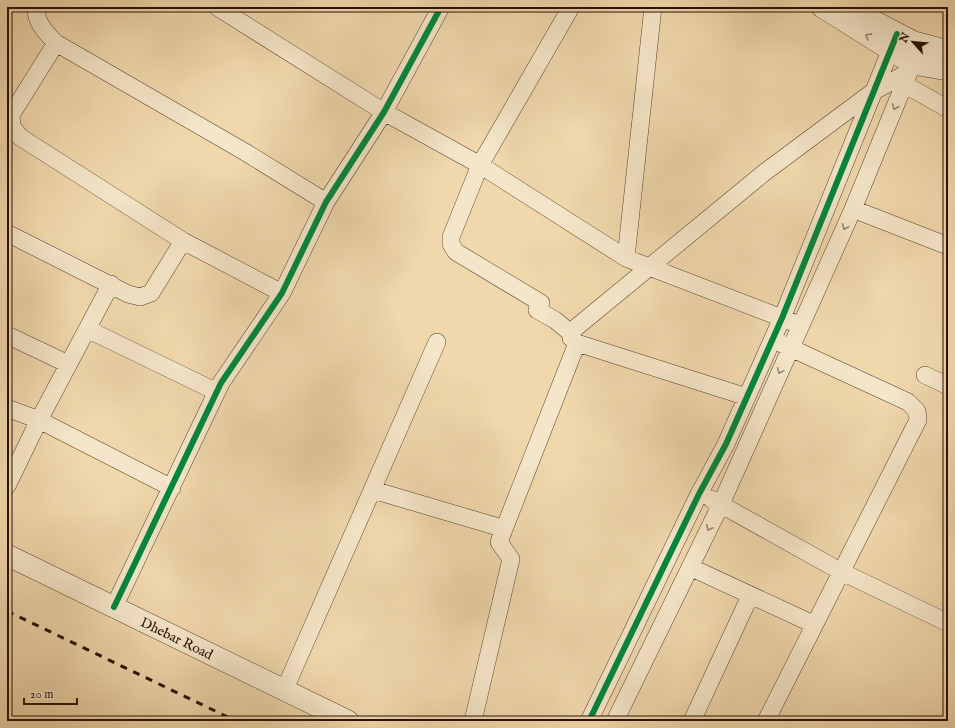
<svg xmlns="http://www.w3.org/2000/svg" width="955" height="728" viewBox="0 0 955 728" font-family="'IM FELL English',serif">
<rect width="100%" height="100%" fill="#f0d8ac"/>
<filter id="stains"><feTurbulence type="fractalNoise" baseFrequency=".005" numOctaves="4"/><feColorMatrix values="0 0 0 0 .2 0 0 0 0 .09 0 0 0 0 .02 0 0 0 .5 -.17"/></filter>
<radialGradient id="worn" r=".72"><stop offset=".6" stop-color="#630" stop-opacity="0"/><stop offset="1" stop-color="#630" stop-opacity=".3"/></radialGradient>
<g fill="none" stroke-linecap="round" stroke-linejoin="round">
<defs>
<path id="minor" d="M36 7C35 22 46 33 56 43L245 152 326 202
M217 7 384 112 480 165 626 258 792 322
M56 43 11 115 12 126 20 137 183 241 282 293
M904 84 948 109
M853 209 948 246
M7 233 128 294 140 297 151 293 183 241
M626 258 653 7
M541 303 456 252 451 244V237L480 165 571 7
M537 310 555 320 572 334
M87 329 217 392
M7 335 68 364
M925 375 948 386
M747 397 577 343 571 338 573 330 765 172 874 91 909 72
M7 408 39 420 172 488
M7 486 39 420 111 284
M373 490 495 526
M711 499 840 571 948 623
M690 567 813 624
M114 607 221 383 282 293 326 202 384 112 441 7
M284 691 437 342
M473 721 511 559 499 542 577 343
M589 721 699 494 726 444 782 318 895 39
M615 721 721 504 853 209 917 53
M692 721 750 596
M766 721 918 420 917 411 908 402 780 343"/>
<path id="tertiary" d="M822 7 913 64 948 70
M847 7 914 42 948 51
M7 555 348 721"/>
</defs>
<use href="#minor" stroke="#59422b" stroke-width="18"/>
<use href="#tertiary" stroke="#59422b" stroke-width="22"/>
<use href="#minor" stroke="#f5e6c9" stroke-width="17"/>
<use href="#tertiary" stroke="#f5e6c9" stroke-width="21"/>
<path stroke="#271000" stroke-width="3" stroke-dasharray="7 7" stroke-linecap="butt" d="M7 611 236 721"/>
<defs>
<path id="cycleway" d="M114 607 221 383 282 293 326 202 384 112 441 7
M589 721 699 494 726 444 782 318 897 34"/>
</defs>
<use href="#cycleway" stroke="#f5e6c9" stroke-width="8"/>
<use href="#cycleway" stroke="#00873e" stroke-width="6"/>
</g>
<defs><path id="oneway-chevron" d="M-2-3.5L2.5 0L-2 3.5" fill="none" stroke-width="1.6" stroke-linecap="round" stroke-linejoin="round"/></defs>
<g stroke="#98866f">
<use href="#oneway-chevron" transform="translate(868 36) rotate(-148)"/>
<use href="#oneway-chevron" transform="translate(895 107) rotate(112)"/>
<use href="#oneway-chevron" transform="translate(845 227) rotate(114)"/>
<use href="#oneway-chevron" transform="translate(780 371) rotate(114)"/>
<use href="#oneway-chevron" transform="translate(709 528) rotate(116)"/>
</g>
<g text-anchor="middle" stroke-width="4" stroke-linejoin="round" paint-order="stroke">
<g font-size="14" fill="#271000" stroke="#f5e6c9">
<text transform="translate(177 638) rotate(26)" y="5">Dhebar Road</text>
</g>
</g>
<rect width="955" height="728" fill="none" stroke="#f0d8ac" stroke-width="24"/>
<rect x="8" y="8" width="939" height="712" fill="none" stroke="#271000" stroke-width="2"/>
<rect x="12" y="12" width="931" height="704" fill="none" stroke="#271000"/>
<g transform="translate(913 42) rotate(297)" stroke="#f5e6c9" stroke-width="3" paint-order="stroke">
<path d="M0-3L7 15L0 10L-7 15Z" fill="#271000"/>
<text y="-6" font-size="11" font-weight="bold" text-anchor="middle" fill="#271000">N</text>
</g>
<path d="M24 698v6h53v-6" fill="none" stroke="#271000" stroke-width="2"/>
<text x="30" y="698" font-size="12" fill="#271000" stroke="#f5e6c9" stroke-width="3" paint-order="stroke">20 m</text>
<rect width="100%" height="100%" filter="url(#stains)"/>
<rect width="100%" height="100%" fill="url(#worn)"/>
</svg>
